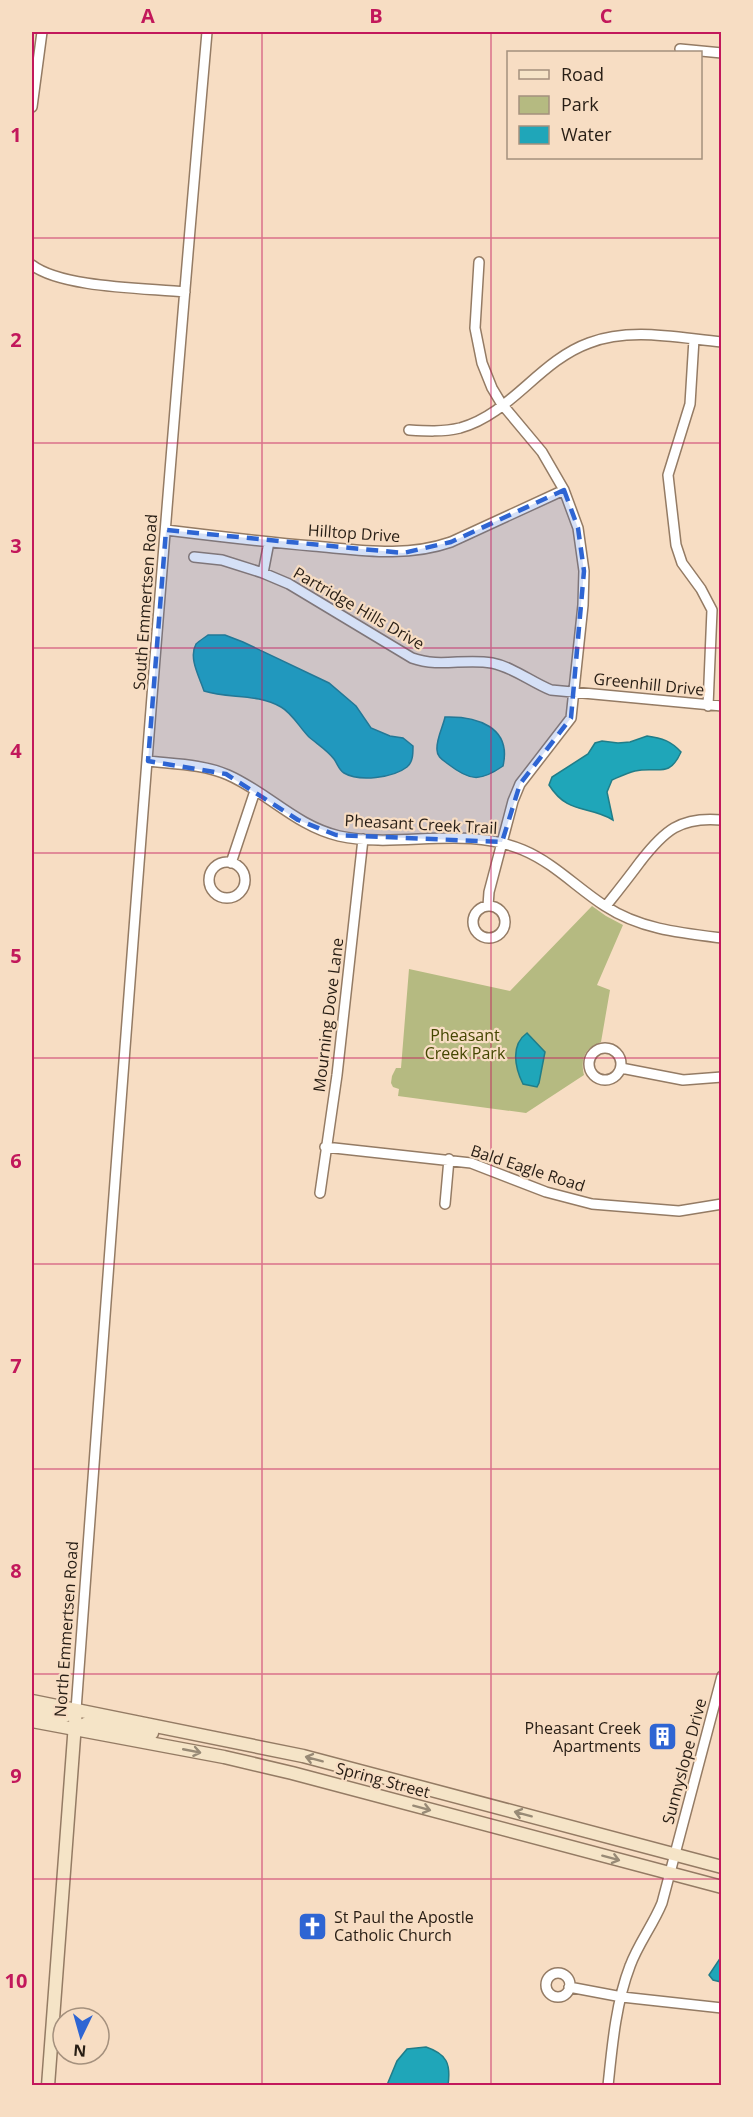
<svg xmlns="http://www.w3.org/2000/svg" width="753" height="2117" viewBox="0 0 753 2117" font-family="'Open Sans',sans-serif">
<rect width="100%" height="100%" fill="#f7ddc3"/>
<path fill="#b5ba81" d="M592 906 606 916 623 925 597 985 610 990 601 1042C585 1048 580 1058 584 1075L526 1113 398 1096 399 1089 393 1087 391 1083 392 1076 396 1068H401L409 969 510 991Z"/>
<path fill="#1fa6b9" stroke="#217d88" stroke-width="1.5" d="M208 635H225L243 642 329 683 356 706 371 728 390 736 403 738 413 746C413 754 413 762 407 767 393 778 359 782 344 773 339 770 337 763 334 759 327 750 317 744 309 737 300 728 292 713 281 707 257 693 229 699 204 691 200 678 188 658 196 644 199 641 204 638 208 635Z
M445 717C477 716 512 727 503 766 480 782 470 781 448 764 443 760 437 757 437 750 436 739 443 727 445 717Z
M647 736C662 738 671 741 681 752 669 779 658 766 635 771 627 773 619 777 612 780L607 792 613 820C588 805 568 815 549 785L552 777 588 754 595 743 602 741 618 743 630 742Z
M527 1033 545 1052 539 1083 537 1087 523 1084C515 1068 510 1045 527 1033Z
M721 1957V1982L713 1980 709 1975Z
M426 2047C447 2054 451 2064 448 2085H387L397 2061 407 2049Z"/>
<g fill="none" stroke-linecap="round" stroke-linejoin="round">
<defs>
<path id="street" d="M680 49 722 53
M32 107 42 32
M479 262 475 328 482 363 492 388 501 403 542 452 564 490 578 528 584 571 583 605 571 718 520 784 513 801 489 892 488 906
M32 265C62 288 146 288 185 292
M694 339 690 404 668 475 676 545 682 563 701 589 712 610 708 706
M409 430C426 431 443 432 460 428 511 414 539 361 589 343 631 327 678 338 722 342
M166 530C215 536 264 542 313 546 360 550 405 558 451 542L564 490
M269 542 263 573 289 584 412 658C440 668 464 658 492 663 513 667 531 682 551 690L722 706
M194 557 222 560 263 573
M148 761C174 764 203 764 228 775 267 792 296 826 339 836 399 849 464 825 523 850 554 863 577 888 605 906 640 929 680 933 722 938
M209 880a18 18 0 1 1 36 0a18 18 0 1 1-36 0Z
M231 863 255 791
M606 906C617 892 629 877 640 862 664 831 680 816 722 820
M473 922a16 16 0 1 1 32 0a16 16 0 1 1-32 0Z
M589 1064a16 16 0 1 1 32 0a16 16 0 1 1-32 0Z
M621 1068 683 1080 722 1077
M325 1147 471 1163 546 1192 592 1204 679 1211 722 1204
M320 1193 337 1075 363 839
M445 1204 449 1159
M76 1710C117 1150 158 590 207 32
M546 1985a12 12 0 1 1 24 0a12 12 0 1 1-24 0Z
M569 1987 622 1997 722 2008
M608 2086C612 2047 616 2002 630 1966 638 1944 653 1925 662 1903L722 1676"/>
<path id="secondary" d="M32 1701 303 1756 722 1867
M32 1712C47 1715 64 1721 76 1710
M32 1721 224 1757 292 1773 722 1887
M75 1729 89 1722 152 1733
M48 2086 76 1710"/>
</defs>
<use href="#street" stroke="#947b64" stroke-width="12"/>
<use href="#secondary" stroke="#947b64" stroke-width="15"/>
<use href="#street" stroke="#fff" stroke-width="9"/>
<use href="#secondary" stroke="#f5e4c7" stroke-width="12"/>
</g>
<defs><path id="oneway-shaft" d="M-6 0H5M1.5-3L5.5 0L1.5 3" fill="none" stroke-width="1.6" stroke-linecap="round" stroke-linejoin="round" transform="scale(1.5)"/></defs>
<g stroke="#988a76">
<use href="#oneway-shaft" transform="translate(192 1751) rotate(11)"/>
<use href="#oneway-shaft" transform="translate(314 1759) rotate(-165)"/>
<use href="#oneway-shaft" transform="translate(422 1808) rotate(15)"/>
<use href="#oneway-shaft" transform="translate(523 1814) rotate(-165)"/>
<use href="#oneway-shaft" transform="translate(611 1858) rotate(15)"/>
</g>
<path fill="#2e65d3" fill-opacity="0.2" stroke="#2e65d3" stroke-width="4.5" stroke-dasharray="12 8" stroke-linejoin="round" d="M564 490 578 528 584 571 571 718 520 784 502 842 336 835 298 820 226 774 148 761 166 530 403 553 451 542Z"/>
<path fill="none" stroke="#c2185b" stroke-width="1.5" stroke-opacity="0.55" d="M262 32V2086M491 32V2086M32 238H722M32 443H722M32 648H722M32 853H722M32 1058H722M32 1264H722M32 1469H722M32 1674H722M32 1879H722"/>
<defs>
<symbol id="building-square" viewBox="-11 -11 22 22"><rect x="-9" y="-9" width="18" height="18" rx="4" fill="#2e65d3" stroke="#f7ddc3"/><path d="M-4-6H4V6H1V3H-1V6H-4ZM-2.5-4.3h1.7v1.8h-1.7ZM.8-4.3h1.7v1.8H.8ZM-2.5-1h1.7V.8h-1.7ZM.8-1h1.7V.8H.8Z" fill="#fff"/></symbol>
<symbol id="church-square" viewBox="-11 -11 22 22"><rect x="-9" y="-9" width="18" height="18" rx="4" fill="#2e65d3" stroke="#f7ddc3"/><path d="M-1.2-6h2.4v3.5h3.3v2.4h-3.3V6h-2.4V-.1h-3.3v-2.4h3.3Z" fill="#fff"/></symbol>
</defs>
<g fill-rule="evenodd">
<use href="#building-square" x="646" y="1720" width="33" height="33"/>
<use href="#church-square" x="296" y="1910" width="33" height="33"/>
</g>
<g text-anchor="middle" stroke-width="4.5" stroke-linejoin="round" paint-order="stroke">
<g font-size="16" fill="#271d14" stroke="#f7ddc3">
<text transform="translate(354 533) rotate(4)" y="6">Hilltop Drive</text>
<text transform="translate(145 602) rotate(-86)" y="6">South Emmertsen Road</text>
<text transform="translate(359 608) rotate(30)" y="6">Partridge Hills Drive</text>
<text transform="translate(649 684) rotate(6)" y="6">Greenhill Drive</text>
<text transform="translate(421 824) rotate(3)" y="6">Pheasant Creek Trail</text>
<text transform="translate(328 1015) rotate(-83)" y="6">Mourning Dove Lane</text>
<text transform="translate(528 1168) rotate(18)" y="6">Bald Eagle Road</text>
<text transform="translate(66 1629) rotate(-86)" y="6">North Emmertsen Road</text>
<text transform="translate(684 1761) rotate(-75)" y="6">Sunnyslope Drive</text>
<text transform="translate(383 1780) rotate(15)" y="6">Spring Street</text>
</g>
<g font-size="16" fill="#444600" stroke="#f7ddc3">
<text x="465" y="1041">Pheasant<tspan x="465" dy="18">Creek Park</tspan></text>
</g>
<g font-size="16" fill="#271d14" stroke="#f7ddc3" text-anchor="end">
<text x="641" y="1734">Pheasant Creek<tspan x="641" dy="18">Apartments</tspan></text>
<text x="334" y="1923" text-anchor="start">St Paul the Apostle<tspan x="334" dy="18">Catholic Church</tspan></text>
</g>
</g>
<rect width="753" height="2117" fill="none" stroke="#f7ddc3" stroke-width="66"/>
<rect x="507" y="51" width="195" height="108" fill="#f7ddc3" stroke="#a4907d" stroke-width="1.5"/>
<rect x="519" y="70" width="30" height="9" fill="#f5e4c7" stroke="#a4907d" stroke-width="1.5"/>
<text x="561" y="81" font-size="18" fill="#271d14">Road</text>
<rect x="519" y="96" width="30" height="18" fill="#b5ba81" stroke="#a4907d" stroke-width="1.5"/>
<text x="561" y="111" font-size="18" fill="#271d14">Park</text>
<rect x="519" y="126" width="30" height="18" fill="#1fa6b9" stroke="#a4907d" stroke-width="1.5"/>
<text x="561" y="141" font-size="18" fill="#271d14">Water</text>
<g transform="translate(81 2036) rotate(185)"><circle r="28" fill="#f7ddc3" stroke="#a4907d" stroke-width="1.5"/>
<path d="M0-4.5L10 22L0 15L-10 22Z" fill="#2e65d3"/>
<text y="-9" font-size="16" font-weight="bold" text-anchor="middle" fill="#271d14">N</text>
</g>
<rect x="33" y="33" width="687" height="2051" fill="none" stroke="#c2185b" stroke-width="2"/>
<g font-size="20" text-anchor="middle" font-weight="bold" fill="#c2185b">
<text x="148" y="23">A</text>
<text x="376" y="23">B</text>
<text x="606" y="23">C</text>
<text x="16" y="142">1</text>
<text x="16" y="347">2</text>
<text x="16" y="553">3</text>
<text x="16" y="758">4</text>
<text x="16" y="963">5</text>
<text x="16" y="1168">6</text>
<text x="16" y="1373">7</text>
<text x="16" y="1578">8</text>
<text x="16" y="1783">9</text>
<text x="16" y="1988">10</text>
</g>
</svg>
